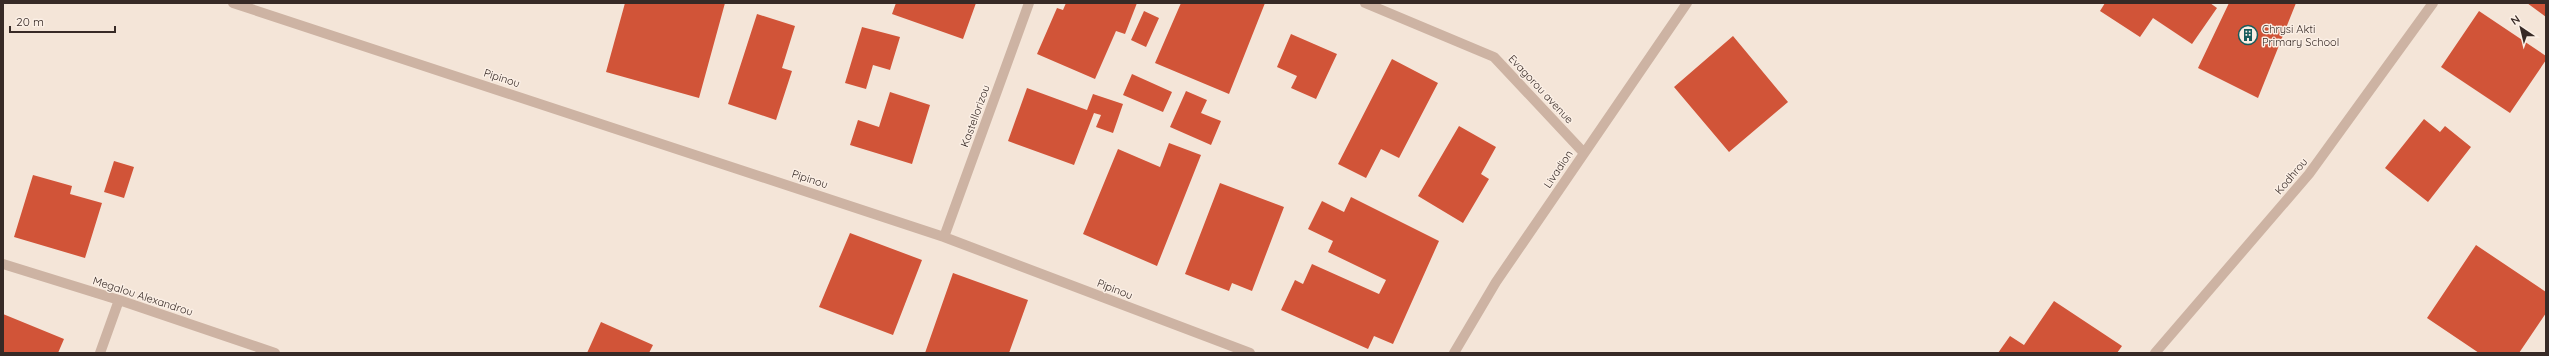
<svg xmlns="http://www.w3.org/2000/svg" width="2549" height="356" viewBox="0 0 2549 356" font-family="Quicksand,sans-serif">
<rect width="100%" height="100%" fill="#f4e5d8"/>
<path fill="#d15438" d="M625 3H725L699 98 606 72Z
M896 3H976L963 39 892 14Z
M1066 3H1137L1125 34 1116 31 1095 79 1037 54 1057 8 1063 10Z
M1181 3H1265L1229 94 1155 63Z
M2105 3H2210L2217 8 2192 44 2153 18 2140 37 2100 11Z
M2229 3H2296L2258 98 2198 68Z
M2527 3H2546V17Z
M1144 11 1159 18 1146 47 1131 40Z
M2479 11 2546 56V60L2510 113 2441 67Z
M757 14 795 26 782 68 792 71 776 120 728 104Z
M862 27 900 37 890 70 873 65 866 89 845 83Z
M1291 34 1337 54 1316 99 1291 88 1297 76 1277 67Z
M1733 36 1788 102 1729 152 1674 87Z
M1392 59 1438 83 1399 158 1381 149 1366 178 1338 164Z
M1132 74 1172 92 1163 112 1123 95Z
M1027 88 1087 110 1093 94 1123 104 1113 133 1096 127 1101 115 1094 113 1074 165 1008 141Z
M1186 91 1207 100 1201 113 1221 121 1211 145 1170 127Z
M890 92 930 105 912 164 850 145 858 120 879 127Z
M2424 119 2440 132 2445 126 2471 147 2428 202 2385 168Z
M1459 126 1496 147 1481 174 1489 179 1463 223 1418 196Z
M1169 143 1201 155 1157 266 1083 234 1118 149 1160 167Z
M114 161 134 167 124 198 104 192Z
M33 175 72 186 70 194 102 203 85 258 14 237Z
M1220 183 1284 207 1252 291 1232 283 1229 291 1185 274Z
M1351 197 1439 241 1393 344 1374 336 1368 349 1281 310 1295 280 1303 284 1312 264 1379 294 1386 280 1328 252 1333 241 1308 229 1322 201 1344 212Z
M850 233 922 260 893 335 819 307Z
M2476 245 2546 292V313L2519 353H2479L2427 318Z
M953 273 1028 300 1009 353H925Z
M2054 301 2122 346 2117 353H1998L2010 336 2024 345Z
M3 314 64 339 58 353H3Z
M601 322 653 345 649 353H587Z"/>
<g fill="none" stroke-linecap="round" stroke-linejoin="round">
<path stroke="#cdb3a3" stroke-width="10" d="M233 3 944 237 1250 353
M1365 3 1494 57 1584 153
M944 237 1029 3
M3 264 119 300 275 353
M100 353 119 300
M1454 353 1496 282 1687 3
M2155 353 2309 174 2433 3"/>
</g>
<defs>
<symbol id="building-ring" viewBox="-11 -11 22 22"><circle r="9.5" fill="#fbefe5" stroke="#175c5c" stroke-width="1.5"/><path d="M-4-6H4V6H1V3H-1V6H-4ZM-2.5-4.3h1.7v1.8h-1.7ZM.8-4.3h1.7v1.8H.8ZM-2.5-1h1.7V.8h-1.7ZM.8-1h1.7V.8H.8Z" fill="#175c5c"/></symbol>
</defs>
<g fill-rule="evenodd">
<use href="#building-ring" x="2237" y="24" width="22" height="22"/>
</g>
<g text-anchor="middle" stroke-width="3" stroke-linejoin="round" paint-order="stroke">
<g font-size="11" fill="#372a26" stroke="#fbefe5" text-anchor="start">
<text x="2262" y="33">Chrysi Akti<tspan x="2262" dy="13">Primary School</tspan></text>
</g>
<g font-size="11" fill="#372a26" stroke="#fbefe5">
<text transform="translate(502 78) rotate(18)" y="4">Pipinou</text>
<text transform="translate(1541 89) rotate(47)" y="4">Evagorou avenue</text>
<text transform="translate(975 116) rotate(-70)" y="4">Kastellorizou</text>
<text transform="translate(1558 169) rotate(-56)" y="4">Livadion</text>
<text transform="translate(2291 176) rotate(-50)" y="4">Kodhrou</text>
<text transform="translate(810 179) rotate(18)" y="4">Pipinou</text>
<text transform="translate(1115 289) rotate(21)" y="4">Pipinou</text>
<text transform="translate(143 296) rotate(18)" y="4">Megalou Alexandrou</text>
</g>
</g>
<rect width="2549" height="356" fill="none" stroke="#372a26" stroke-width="8"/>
<g transform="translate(2521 28) rotate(325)" stroke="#fbefe5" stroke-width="3" paint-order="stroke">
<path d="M0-3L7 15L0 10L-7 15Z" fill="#372a26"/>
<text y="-6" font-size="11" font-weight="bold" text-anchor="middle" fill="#372a26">N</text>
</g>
<path d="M10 26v6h105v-6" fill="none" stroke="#372a26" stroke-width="2"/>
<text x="16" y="26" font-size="12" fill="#372a26" stroke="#fbefe5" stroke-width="3" paint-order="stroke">20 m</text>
</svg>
